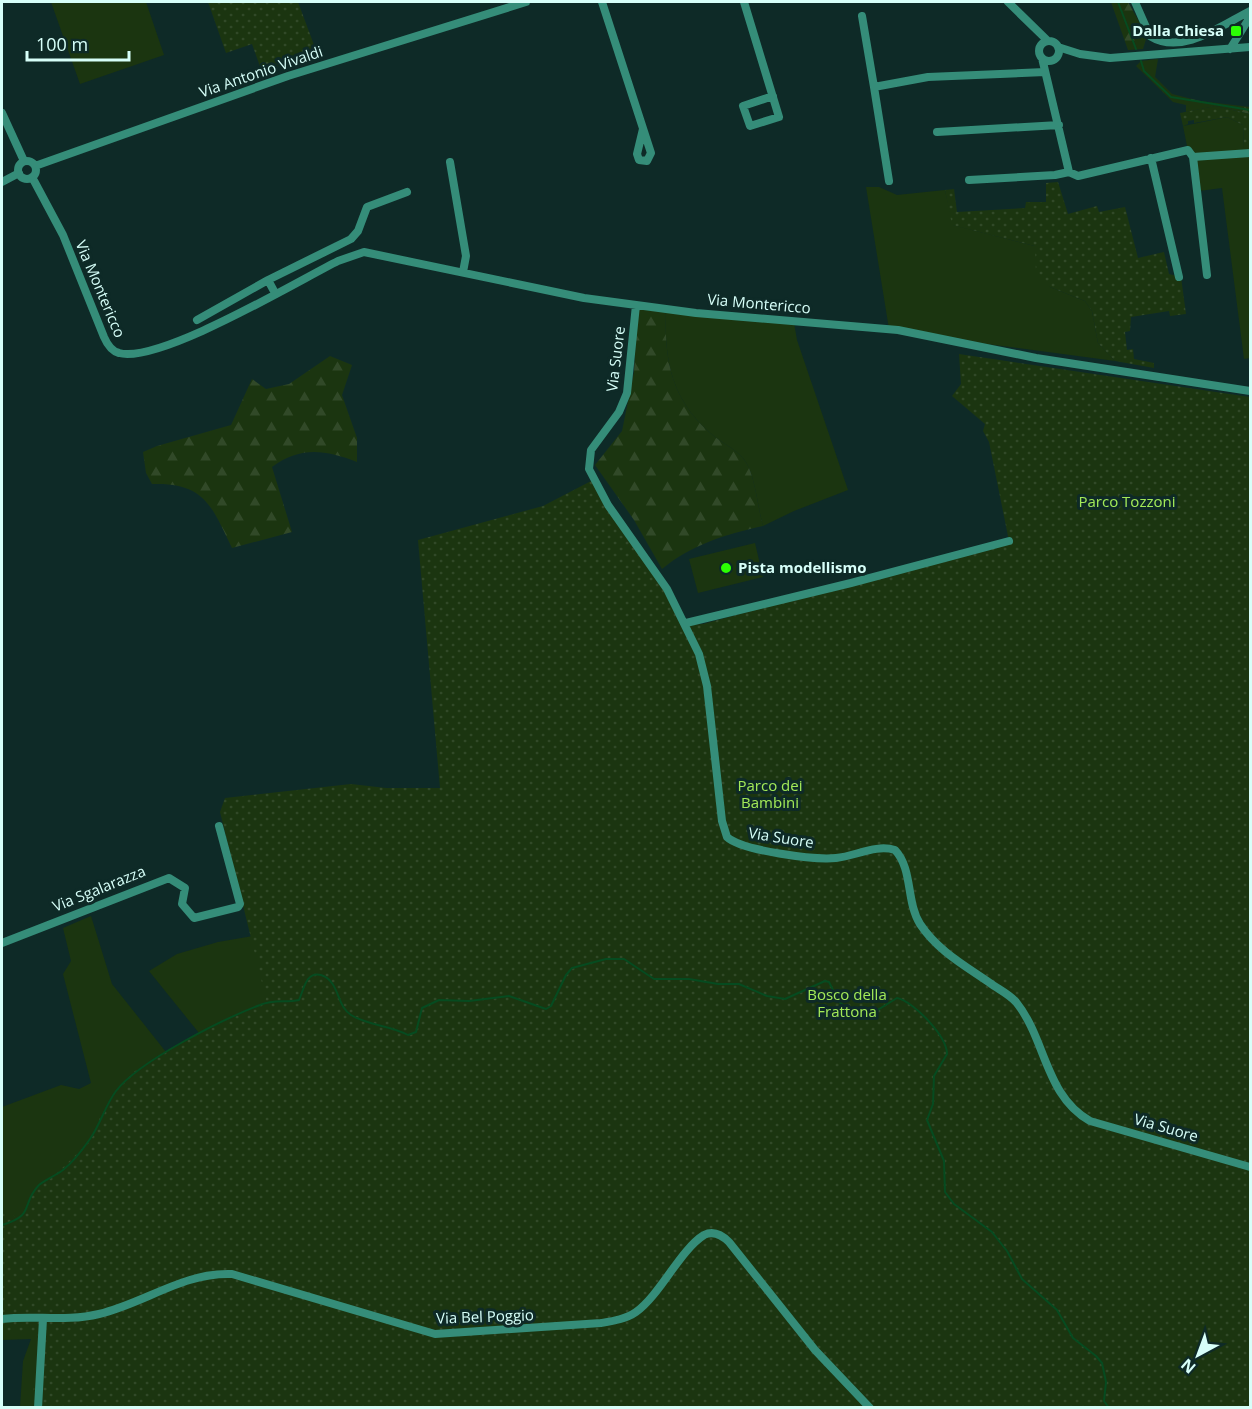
<svg xmlns="http://www.w3.org/2000/svg" width="1252" height="1409" viewBox="0 0 1252 1409" font-family="'Open Sans',sans-serif">
<defs>
<pattern id="forest-firs" width="22" height="20" patternUnits="userSpaceOnUse" patternTransform="scale(1.5)"><rect width="22" height="20" fill="#1b3510"/><path d="M5 1l3.5 6h-7zM16 11l3.5 6h-7z" fill="#314928"/></pattern>
<pattern id="park-dots" width="8" height="8" patternUnits="userSpaceOnUse" patternTransform="scale(1.5)"><rect width="8" height="8" fill="#1b3510"/><path d="M2 2h.1M6 6h.1" fill="none" stroke="#314928" stroke-width="1.8" stroke-linecap="round"/></pattern>
</defs>
<rect width="100%" height="100%" fill="#0e2a27"/>
<path fill="#1b3510" d="M51 2H146L164 55 80 84Z
M1227 117 1243 125 1244 148H1250V358L1244 359 1222 188 1199 191 1196 157 1187 146 1183 126Z
M866 187H879L897 195 945 190 953 225 1035 246 1050 287 1085 301 1092 311 1098 343 1115 361 987 344 905 328 889 329Z
M666 309 794 323 797 340 848 490 794 511 763 526C758 508 756 485 749 468 742 452 728 447 715 437 672 402 664 363 666 309Z
M755 543 763 577 698 593 689 559Z
M295 914 181 1407H20L23 1361 31 1339 2 1340V1107L61 1085 79 1089 91 1083 63 974 71 961 63 928 91 916 112 984 166 1052 199 1033 149 971 177 954 218 942 253 936Z"/>
<path fill="url(#forest-firs)" d="M1111 2H1128L1147 36 1143 49 1128 50Z
M1158 59 1155 77 1172 94 1200 101 1250 107V114L1215 106 1186 112V105L1173 102 1136 66 1141 61Z
M638 303 666 309C664 363 672 402 715 437 728 447 742 452 749 468 756 485 758 508 763 526 726 534 691 545 662 569L634 520 595 465 622 431 634 372Z
M330 356 352 365 342 395 357 438V462C325 450 301 446 272 467L292 532 232 548C212 507 205 482 152 484L146 473 143 452 157 446 231 425 252 379 266 389 289 384Z"/>
<path fill="url(#park-dots)" d="M208 2H298L317 53 262 72 252 44 226 53Z
M1215 106 1250 114V148H1244L1243 125 1227 117 1194 123V120L1188 121V124L1183 126 1180 113Z
M1058 182 1068 214 1097 206 1099 212 1125 207 1138 258 1164 252 1169 274 1181 277 1186 314 1170 316 1169 311 1131 317 1130 331 1125 332 1127 350 1133 349 1134 359 1154 363V368L1115 361 1098 343 1092 311 1085 301 1050 287 1036 275 1035 246 952 225 945 190 954 189 957 212 1025 208 1026 202H1046V183Z
M959 354 1250 397V1407H35L33 1394 38 1353 36 1332 2 1331V1207L18 1219 23 1215 36 1186 55 1175 90 1141 104 1108 132 1073 168 1050 261 1004 266 999 220 812 225 798 351 784 386 788H440L418 540 543 506 593 480 687 625 703 624 1009 541 989 442 983 431 985 424 952 396 961 384Z"/>
<g fill="none" stroke-linecap="round" stroke-linejoin="round">
<path stroke="#064b20" stroke-width="2" d="M1118 2 1136 49
M1141 61 1144 71 1171 97 1250 110
M2 1225C36 1215 20 1205 39 1185 46 1179 55 1176 63 1170 72 1163 83 1149 90 1139 100 1125 105 1106 116 1091 139 1061 223 1019 260 1005 274 999 286 1003 299 1000 304 989 306 971 321 975 340 981 336 1006 351 1015 369 1026 390 1025 408 1035L416 1032 422 1008 439 1000 469 1001 509 996 546 1009 551 1006 566 975 572 968 606 959H624L654 979H689L718 984H739L767 996 785 999 825 981 829 982 839 1002 863 1019 897 998C913 1001 947 1036 947 1054L934 1076 933 1104 927 1120 944 1161 945 1192 954 1204 992 1232 1007 1251 1022 1279 1057 1310 1073 1338 1096 1356 1102 1363 1106 1382 1104 1401 1109 1408"/>
<path stroke="#358d79" stroke-width="8" d="M602 2 651 153 647 161 639 160 637 154 643 129
M744 2 779 117 750 126 743 106 773 96
M1008 2 1048 41
M1135 2 1150 36C1182 56 1222 25 1250 11
M862 16 874 87
M1039 51a10 10 0 1 1 20 0a10 10 0 1 1-20 0Z
M1058 47 1080 54 1110 58 1250 47
M1230 49 1250 17
M1042 58 1069 172
M2 113 24 161
M937 132 1059 125
M1193 157 1250 153
M1151 158 1179 277
M18 170a9 9 0 1 1 18 0a9 9 0 1 1-18 0Z
M450 162 466 256 463 272
M35 166 288 76 526 2
M32 177 63 235 104 337C107 344 111 351 119 353 159 364 296 282 338 261L364 252 584 298 696 313 898 330 1036 358 1250 391
M969 180 1055 175 1069 172 1078 176 1188 150 1193 157 1207 275
M889 181 874 87 928 77 1045 72
M2 182 19 173
M275 293 268 280 351 239 358 231 367 207 407 192
M636 305 627 393 619 412 591 450 589 469 608 505 667 589 699 654 707 686 722 821 727 837C742 851 815 860 836 858 856 856 876 844 895 850 913 869 906 902 920 924 938 951 964 965 990 983 998 989 1009 994 1016 1002 1046 1039 1045 1096 1090 1121L1250 1167
M197 320 268 280
M686 623 851 583 1009 541
M2 943 169 878 185 888 182 904 194 918 238 907 240 904 219 826
M2 1319C34 1315 66 1322 99 1314 145 1303 184 1272 232 1274L435 1334 601 1323C613 1321 626 1319 636 1312 660 1295 680 1250 704 1235 714 1230 723 1236 729 1242L815 1350 870 1408
M38 1408 43 1319"/>
</g>
<g fill="#2cff03" stroke="#0e2a27" stroke-width="2">
<rect x="1230" y="25" width="12" height="12" rx="3"/>
<circle cx="726" cy="568" r="6"/>
</g>
<g text-anchor="middle" stroke-width="6" stroke-linejoin="round" paint-order="stroke">
<g font-size="15" font-weight="bold" fill="#d7fff9" stroke="#0e2a27" text-anchor="end">
<text x="1224" y="36">Dalla Chiesa</text>
<text x="738" y="573" text-anchor="start">Pista modellismo</text>
</g>
<g font-size="15" fill="#d7fff9" stroke="#0e2a27">
<text transform="translate(261 72) rotate(-19)" y="5">Via Antonio Vivaldi</text>
<text transform="translate(100 289) rotate(67)" y="5">Via Montericco</text>
<text transform="translate(759 304) rotate(5)" y="5">Via Montericco</text>
<text transform="translate(616 359) rotate(-83)" y="5">Via Suore</text>
<text transform="translate(781 838) rotate(9)" y="5">Via Suore</text>
<text transform="translate(99 889) rotate(-22)" y="5">Via Sgalarazza</text>
<text transform="translate(1166 1128) rotate(16)" y="5">Via Suore</text>
<text transform="translate(485 1317) rotate(-2)" y="5">Via Bel Poggio</text>
</g>
<g font-size="15" fill="#a3ea58" stroke="#0e2a27">
<text x="1127" y="507">Parco Tozzoni</text>
<text x="770" y="791">Parco dei<tspan x="770" dy="17">Bambini</tspan></text>
<text x="847" y="1000">Bosco della<tspan x="847" dy="17">Frattona</tspan></text>
</g>
</g>
<rect width="1252" height="1409" fill="none" stroke="#d7fff9" stroke-width="6"/>
<g transform="translate(1198 1355) rotate(221)" stroke="#0e2a27" stroke-width="4.5" paint-order="stroke">
<path d="M0-4.5L10 22L0 15L-10 22Z" fill="#d7fff9"/>
<text y="-9" font-size="16" font-weight="bold" text-anchor="middle" fill="#d7fff9">N</text>
</g>
<path d="M27 51v9h102v-9" fill="none" stroke="#d7fff9" stroke-width="3"/>
<text x="36" y="51" font-size="18" fill="#d7fff9" stroke="#0e2a27" stroke-width="4.5" paint-order="stroke">100 m</text>
</svg>
